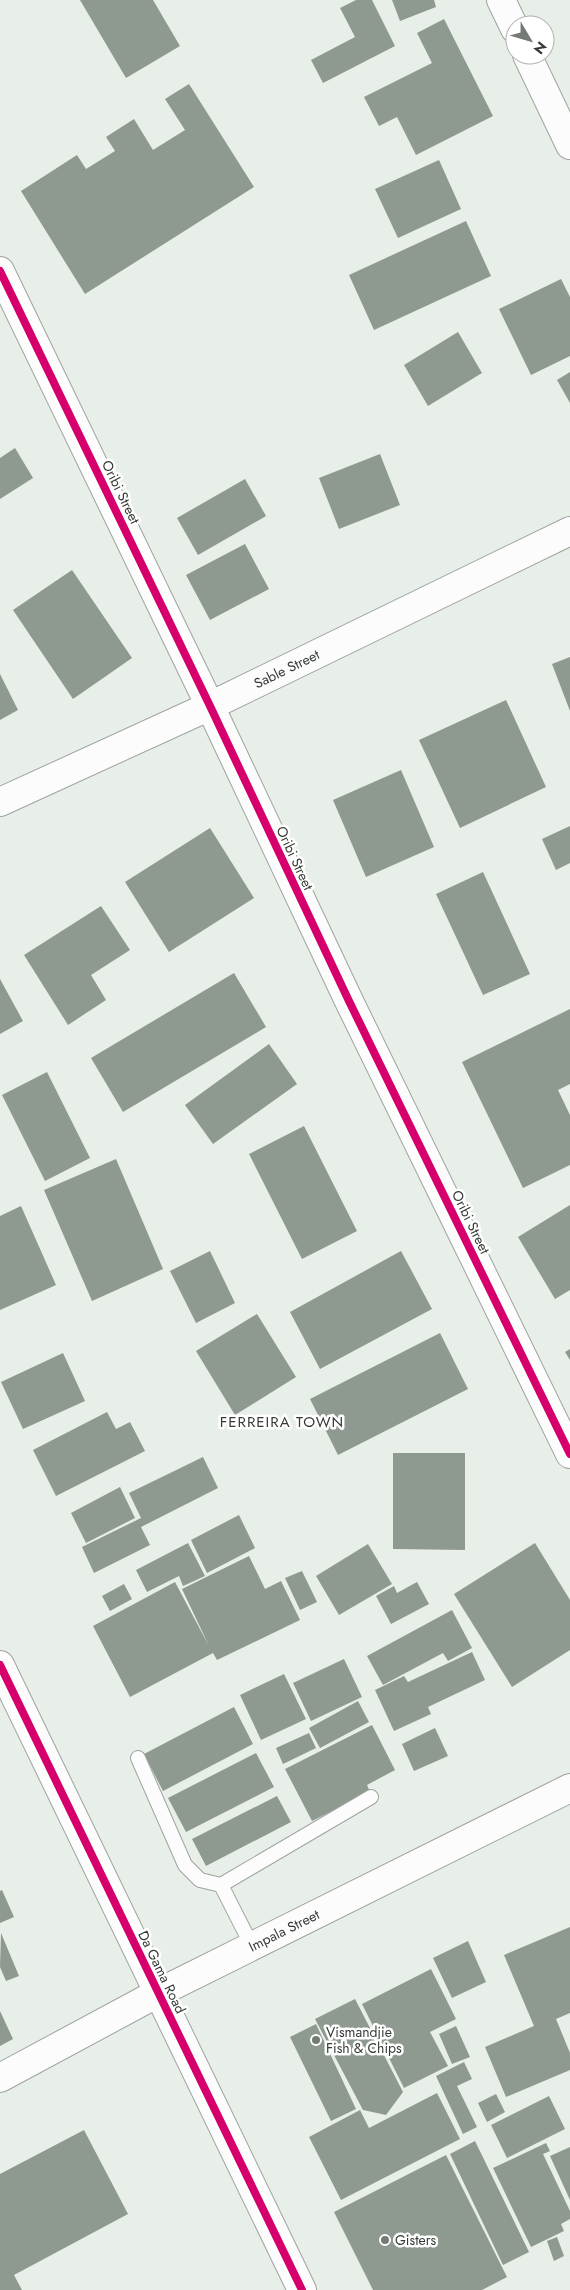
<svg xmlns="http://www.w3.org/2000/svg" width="570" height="2290" viewBox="0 0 570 2290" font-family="Jost,sans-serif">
<rect width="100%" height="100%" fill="#e8eee8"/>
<path fill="#8e9990" d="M80 0H153L180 46 126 78Z
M356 0H372L395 46 323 83 311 60 355 37 340 8Z
M392 0H434L436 7 400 21Z
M444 19 493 116 416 155 397 117 379 126 364 97 432 63 417 33Z
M189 84 254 187 85 294 21 191 77 155 86 169 115 151 106 137 134 119 153 150 185 130 165 99Z
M439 160 461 209 398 238 375 189Z
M466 221 491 276 374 330 349 275Z
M561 279 570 297V356L531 375 499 309Z
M458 332 482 373 428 406 404 365Z
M570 372V403L557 380Z
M15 448 33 478 0 499V458Z
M380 454 400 505 339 529 319 478Z
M245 479 266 516 198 555 177 518Z
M245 544 269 589 210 620 186 575Z
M72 570 132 658 73 699 13 610Z
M570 657V711L552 664Z
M0 674 18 710 0 720Z
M506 700 546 787 460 828 419 740Z
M401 770 434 847 366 877 333 800Z
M570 826V863L556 870 542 839Z
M210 828 254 898 169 952 125 882Z
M483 872 530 974 483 995 436 894Z
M101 906 130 950 91 975 106 1000 68 1025 24 955Z
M234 973 266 1027 123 1112 91 1058Z
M0 979 23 1021 0 1034Z
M570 1009V1084L558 1090 570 1115V1165L523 1188 462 1062Z
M269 1044 297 1084 213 1144 185 1105Z
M47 1072 90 1158 45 1181 2 1095Z
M304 1126 357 1231 302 1259 249 1154Z
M116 1159 163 1269 92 1301 44 1190Z
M570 1205V1290L555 1299 518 1237Z
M21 1206 56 1285 0 1310V1216Z
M210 1251 235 1303 196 1323 170 1271Z
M401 1251 432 1309 320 1369 290 1312Z
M257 1314 296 1377 235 1415 196 1351Z
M440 1333 468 1389 338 1455 310 1399Z
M570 1349V1360L565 1352Z
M63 1353 85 1401 23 1429 1 1382Z
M107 1412 116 1429 130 1422 145 1451 56 1496 33 1450Z
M393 1453H465V1550L393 1549Z
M203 1457 218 1488 141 1527 150 1545 94 1573 82 1547 141 1518 129 1493Z
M120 1487 135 1518 86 1543 71 1513Z
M239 1515 255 1548 207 1573 191 1540Z
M188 1543 205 1576 183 1586 179 1576 147 1592 136 1570Z
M535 1543 570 1600V1650L512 1687 454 1594Z
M368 1544 392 1584 339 1615 316 1576Z
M249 1556 265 1589 281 1581 300 1620 217 1660 213 1653 130 1697 93 1626 175 1582 209 1646 182 1589Z
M302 1571 317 1602 300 1610 285 1578Z
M417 1582 429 1604 391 1624 376 1596 394 1586 397 1593Z
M124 1584 132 1599 110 1611 102 1596Z
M452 1610 472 1648 448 1661 443 1653 383 1685 367 1656Z
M472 1652 485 1680 428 1707 431 1714 394 1731 375 1690 404 1676 408 1682Z
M344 1659 362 1697 311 1721 293 1683Z
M284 1674 306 1719 261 1740 240 1695Z
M358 1701 369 1722 320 1748 309 1728Z
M234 1707 253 1744 163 1791 144 1754Z
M372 1725 395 1770 367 1785 370 1792 312 1821 285 1769Z
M435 1728 448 1756 414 1771 402 1744Z
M309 1733 316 1748 283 1764 276 1748Z
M256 1753 274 1787 186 1832 168 1798Z
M277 1796 291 1822 206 1866 192 1839Z
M2 1890 14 1917 0 1923V1891Z
M570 1927V2013L556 2019 570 2053V2070L506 2097 485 2047 534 2026 504 1955Z
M1 1933 19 1976 6 1981 0 1967Z
M468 1941 486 1982 452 1998 433 1958Z
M431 1969 456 2019 430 2032 448 2066 404 2088 362 2004Z
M355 1999 403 2092 386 2115 363 2110 315 2019Z
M0 2011 13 2039 0 2046Z
M316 2024 356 2109 331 2121 290 2037Z
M456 2026 470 2057 452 2064 439 2034Z
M464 2062 472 2079 457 2086 477 2127 463 2134 436 2076Z
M437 2093 460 2139 341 2200 309 2137 360 2110 369 2128Z
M496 2094 505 2112 487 2122 478 2103Z
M549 2096 565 2129 507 2158 491 2125Z
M84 2130 128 2214 14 2275 22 2290H0V2174Z
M475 2141 529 2252 503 2265 450 2154Z
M546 2143 550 2151 543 2154 570 2211V2219L561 2224 564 2231 531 2247 493 2168Z
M570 2147V2200L550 2156Z
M446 2155 507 2277 482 2290H373L334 2212Z
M557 2237 564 2256 554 2261 547 2241Z"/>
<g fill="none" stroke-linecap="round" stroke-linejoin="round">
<defs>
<path id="lane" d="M138 1758 185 1865 200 1880 221 1885 371 1797
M221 1885 252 1946"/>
<g id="street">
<path d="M501 0 515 29"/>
<path d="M527 55 570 145"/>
<path d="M0 271 210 706 348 999 570 1454"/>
<path id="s1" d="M0 802 210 706 570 531"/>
<path id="s2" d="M0 2078 158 1993 570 1788"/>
</g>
<path id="secondary" d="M0 1665 302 2290"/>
</defs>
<use href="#lane" stroke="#9ea39f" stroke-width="16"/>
<use href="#street" stroke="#9ea39f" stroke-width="30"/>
<use href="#secondary" stroke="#9ea39f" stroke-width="30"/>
<use href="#lane" stroke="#fcfcfc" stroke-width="14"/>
<use href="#street" stroke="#fcfcfc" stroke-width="28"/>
<use href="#secondary" stroke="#fcfcfc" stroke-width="28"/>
<defs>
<path id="cycleway" d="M0 271 210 706 348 999 570 1454
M0 1665 302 2290"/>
</defs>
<use href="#cycleway" stroke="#fff" stroke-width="11"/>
<use href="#cycleway" stroke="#d6006c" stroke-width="8"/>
</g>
<g fill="#747a74" stroke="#fff" stroke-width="2">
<circle cx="316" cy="2040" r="5"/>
<circle cx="385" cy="2240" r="5"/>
</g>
<g text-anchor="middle" stroke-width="5" stroke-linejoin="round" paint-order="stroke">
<g font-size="14" fill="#363b36" stroke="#fff">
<text transform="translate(121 492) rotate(64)" y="5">Oribi Street</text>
<text dy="5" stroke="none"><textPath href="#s1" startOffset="316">Sable Street</textPath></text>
<text transform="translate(295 858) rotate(65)" y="5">Oribi Street</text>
<text transform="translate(471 1222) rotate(64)" y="5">Oribi Street</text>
<text dy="5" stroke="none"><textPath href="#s2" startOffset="320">Impala Street</textPath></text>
<text transform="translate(162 1972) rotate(64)" y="5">Da Gama Road</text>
</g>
<g font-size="14" fill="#363b36" stroke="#fff" text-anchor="start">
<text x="326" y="2037">Vismandjie<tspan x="326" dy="16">Fish &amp; Chips</tspan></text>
<text x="395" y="2245">Gisters</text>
</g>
<g font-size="15" letter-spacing="1" fill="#363b36" stroke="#fff">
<text x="282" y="1427">FERREIRA TOWN</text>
</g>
</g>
<g transform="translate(530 40) rotate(128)"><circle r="24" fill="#ffffff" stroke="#afb1af"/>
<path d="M0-4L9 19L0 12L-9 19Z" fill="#747a74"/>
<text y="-8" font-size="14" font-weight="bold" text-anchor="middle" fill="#363b36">N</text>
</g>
</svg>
